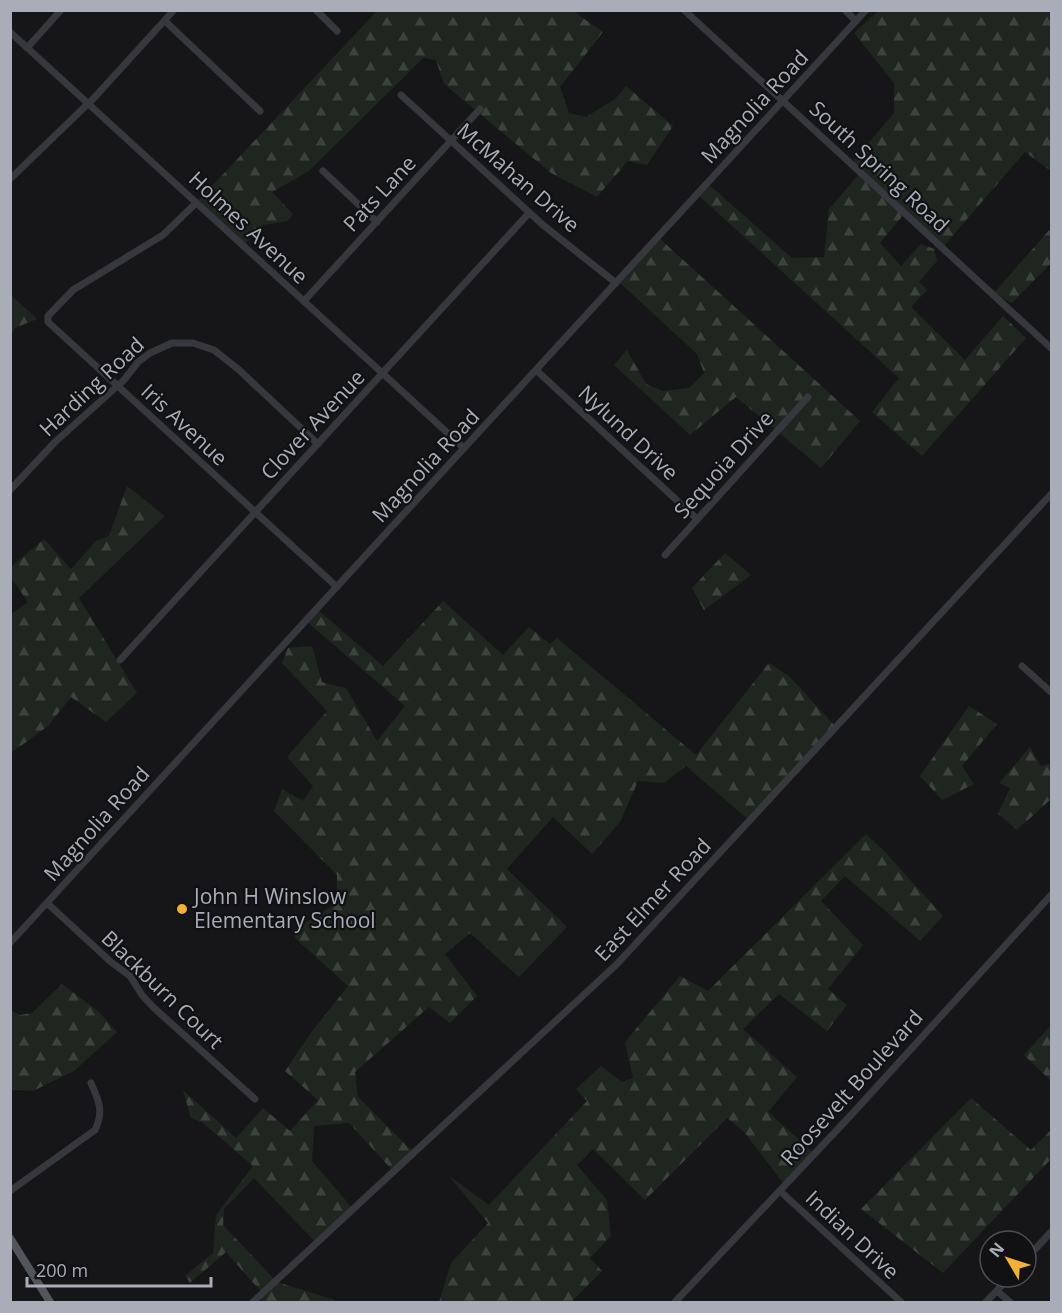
<svg xmlns="http://www.w3.org/2000/svg" width="1062" height="1313" viewBox="0 0 1062 1313" font-family="'Open Sans',sans-serif">
<defs>
<pattern id="forest-firs" width="22" height="20" patternUnits="userSpaceOnUse" patternTransform="scale(1.5)"><rect width="22" height="20" fill="#1e261f"/><path d="M5 1l3.5 6h-7zM16 11l3.5 6h-7z" fill="#3c433d"/></pattern>
</defs>
<rect width="100%" height="100%" fill="#161618"/>
<path fill="url(#forest-firs)" d="M377 11H573L603 32 560 87 569 113 586 117 615 99 626 86 673 126 647 165 628 161 597 197 551 173 444 84 436 60 423 58 309 171 272 192 293 214 288 221 263 225 242 247 195 204Z
M878 11H1051V171L1025 152 942 248 904 214 880 243 901 266 921 244 934 249 937 261 919 282 927 290 911 307 965 360 1003 316 1026 338 922 456 872 412 899 378 697 194 707 183 792 258 824 257 829 209 860 173 851 164 894 113V83L854 33Z
M1051 228V263L1012 303 993 294Z
M658 237 860 421 821 468 736 397 690 435 614 365 627 350 646 384 663 391 689 388 704 373 697 354 618 281Z
M11 295 37 319 15 328 11 335Z
M127 486 165 516 79 598 137 693 106 722 71 697 48 726 11 753 10 615 28 602 11 578V567L44 539 71 569 96 541 109 536Z
M725 553 751 575 704 610 692 588Z
M443 601 503 655 529 627 550 644 557 638 696 755 769 663 789 676 836 727 750 821 686 766 664 783 638 781 620 822 592 854 553 817 507 869 567 927 519 977 470 933 445 954 477 996 450 1023 429 1007 355 1072 358 1097 414 1153 394 1172 349 1123 314 1126 312 1161 354 1210 318 1245 254 1178 224 1209 223 1225 277 1282 332 1299 335 1302H261L263 1294 226 1252 190 1283 185 1276 213 1253 216 1215 253 1166 203 1123 191 1118 183 1090 236 1138 263 1108 290 1131 318 1100 285 1071 310 1034 348 986 296 939 292 931 337 903V875L274 811 282 789 303 801 313 786 287 757 327 711 282 663 288 648 312 646 322 682 346 688 377 741 405 706 306 621 317 609 383 666Z
M969 706 997 724 962 766 974 784 942 800 920 776Z
M1030 747 1041 766 1051 763V799L1017 830 998 814 1010 788 999 783Z
M866 834 885 852 943 916 920 941 845 876 821 901 863 945 828 989 847 1005 827 1031 779 994 743 1029 797 1077 768 1112 814 1153 785 1185 744 1132 727 1118 645 1200 593 1149 577 1165 607 1200 611 1236 590 1258 602 1271 571 1302H439L451 1263 488 1223 449 1176 489 1205 587 1101 576 1089 601 1066 622 1082 633 1078 625 1042 680 976 708 991Z
M62 984 98 1011 117 1032 74 1071 33 1091 11 1090V1010L20 1015 32 1013Z
M1051 1025V1081L1024 1055Z
M971 1098 1031 1150 1051 1130V1159L943 1273 861 1209Z"/>
<g fill="none" stroke-linecap="round" stroke-linejoin="round">
<path stroke="#37383d" stroke-width="7" d="M316 10 337 31
M684 10 1052 349
M845 10 856 21
M165 21 260 111
M10 32 464 448
M27 48 61 10
M401 95 543 225 616 283
M323 171 377 222
M10 179 94 98 174 10
M196 203 163 235 73 290 48 316V322L337 587
M304 301 480 109
M536 370 697 519
M10 490 55 442 124 380 138 362 150 353 172 343H193L214 350 238 369 318 444
M665 555 808 397
M120 660 529 213
M1022 666 1052 693
M47 903 111 962 130 976 142 995 153 1007 255 1099
M10 943 866 10
M10 1191 95 1130C104 1112 99 1101 91 1083
M780 1191 901 1302
M1026 1259 1052 1231
M997 1291 1010 1302
M253 1302 617 964 1052 493
M675 1302 852 1114 1052 894
M986 1302 1010 1277"/>
<path stroke="#53555c" stroke-width="8" d="M10 1238 50 1302"/>
</g>
<circle fill="#f2b134" stroke="#111113" stroke-width="2" cx="182" cy="909" r="6"/>
<g text-anchor="middle" stroke-width="4.5" stroke-linejoin="round" paint-order="stroke">
<g font-size="21" fill="#a8adb8" stroke="#111113">
<text transform="translate(755 107) rotate(-47)" y="7">Magnolia Road</text>
<text transform="translate(879 167) rotate(43)" y="7">South Spring Road</text>
<text transform="translate(518 178) rotate(41)" y="7">McMahan Drive</text>
<text transform="translate(380 194) rotate(-47)" y="7">Pats Lane</text>
<text transform="translate(248 228) rotate(43)" y="7">Holmes Avenue</text>
<text transform="translate(92 387) rotate(-43)" y="7">Harding Road</text>
<text transform="translate(184 425) rotate(43)" y="7">Iris Avenue</text>
<text transform="translate(313 425) rotate(-47)" y="7">Clover Avenue</text>
<text transform="translate(628 433) rotate(43)" y="7">Nylund Drive</text>
<text transform="translate(724 465) rotate(-48)" y="7">Sequoia Drive</text>
<text transform="translate(426 466) rotate(-47)" y="7">Magnolia Road</text>
<text transform="translate(97 824) rotate(-48)" y="7">Magnolia Road</text>
<text transform="translate(653 900) rotate(-47)" y="7">East Elmer Road</text>
<text transform="translate(162 990) rotate(44)" y="7">Blackburn Court</text>
<text transform="translate(852 1088) rotate(-48)" y="7">Roosevelt Boulevard</text>
<text transform="translate(852 1235) rotate(43)" y="7">Indian Drive</text>
</g>
<g font-size="21" fill="#a8adb8" stroke="#111113" text-anchor="start">
<text x="194" y="904">John H Winslow<tspan x="194" dy="24">Elementary School</tspan></text>
</g>
</g>
<rect width="1062" height="1313" fill="none" stroke="#a8adb8" stroke-width="24"/>
<g transform="translate(1008 1259) rotate(309)"><circle r="28" fill="#111113" stroke="#4d4f55" stroke-width="1.5"/>
<path d="M0-4.5L10 22L0 15L-10 22Z" fill="#f2b134"/>
<text y="-9" font-size="16" font-weight="bold" text-anchor="middle" fill="#a8adb8">N</text>
</g>
<path d="M27 1277v9h184v-9" fill="none" stroke="#a8adb8" stroke-width="3"/>
<text x="36" y="1277" font-size="18" fill="#a8adb8" stroke="#111113" stroke-width="4.5" paint-order="stroke">200 m</text>
</svg>
